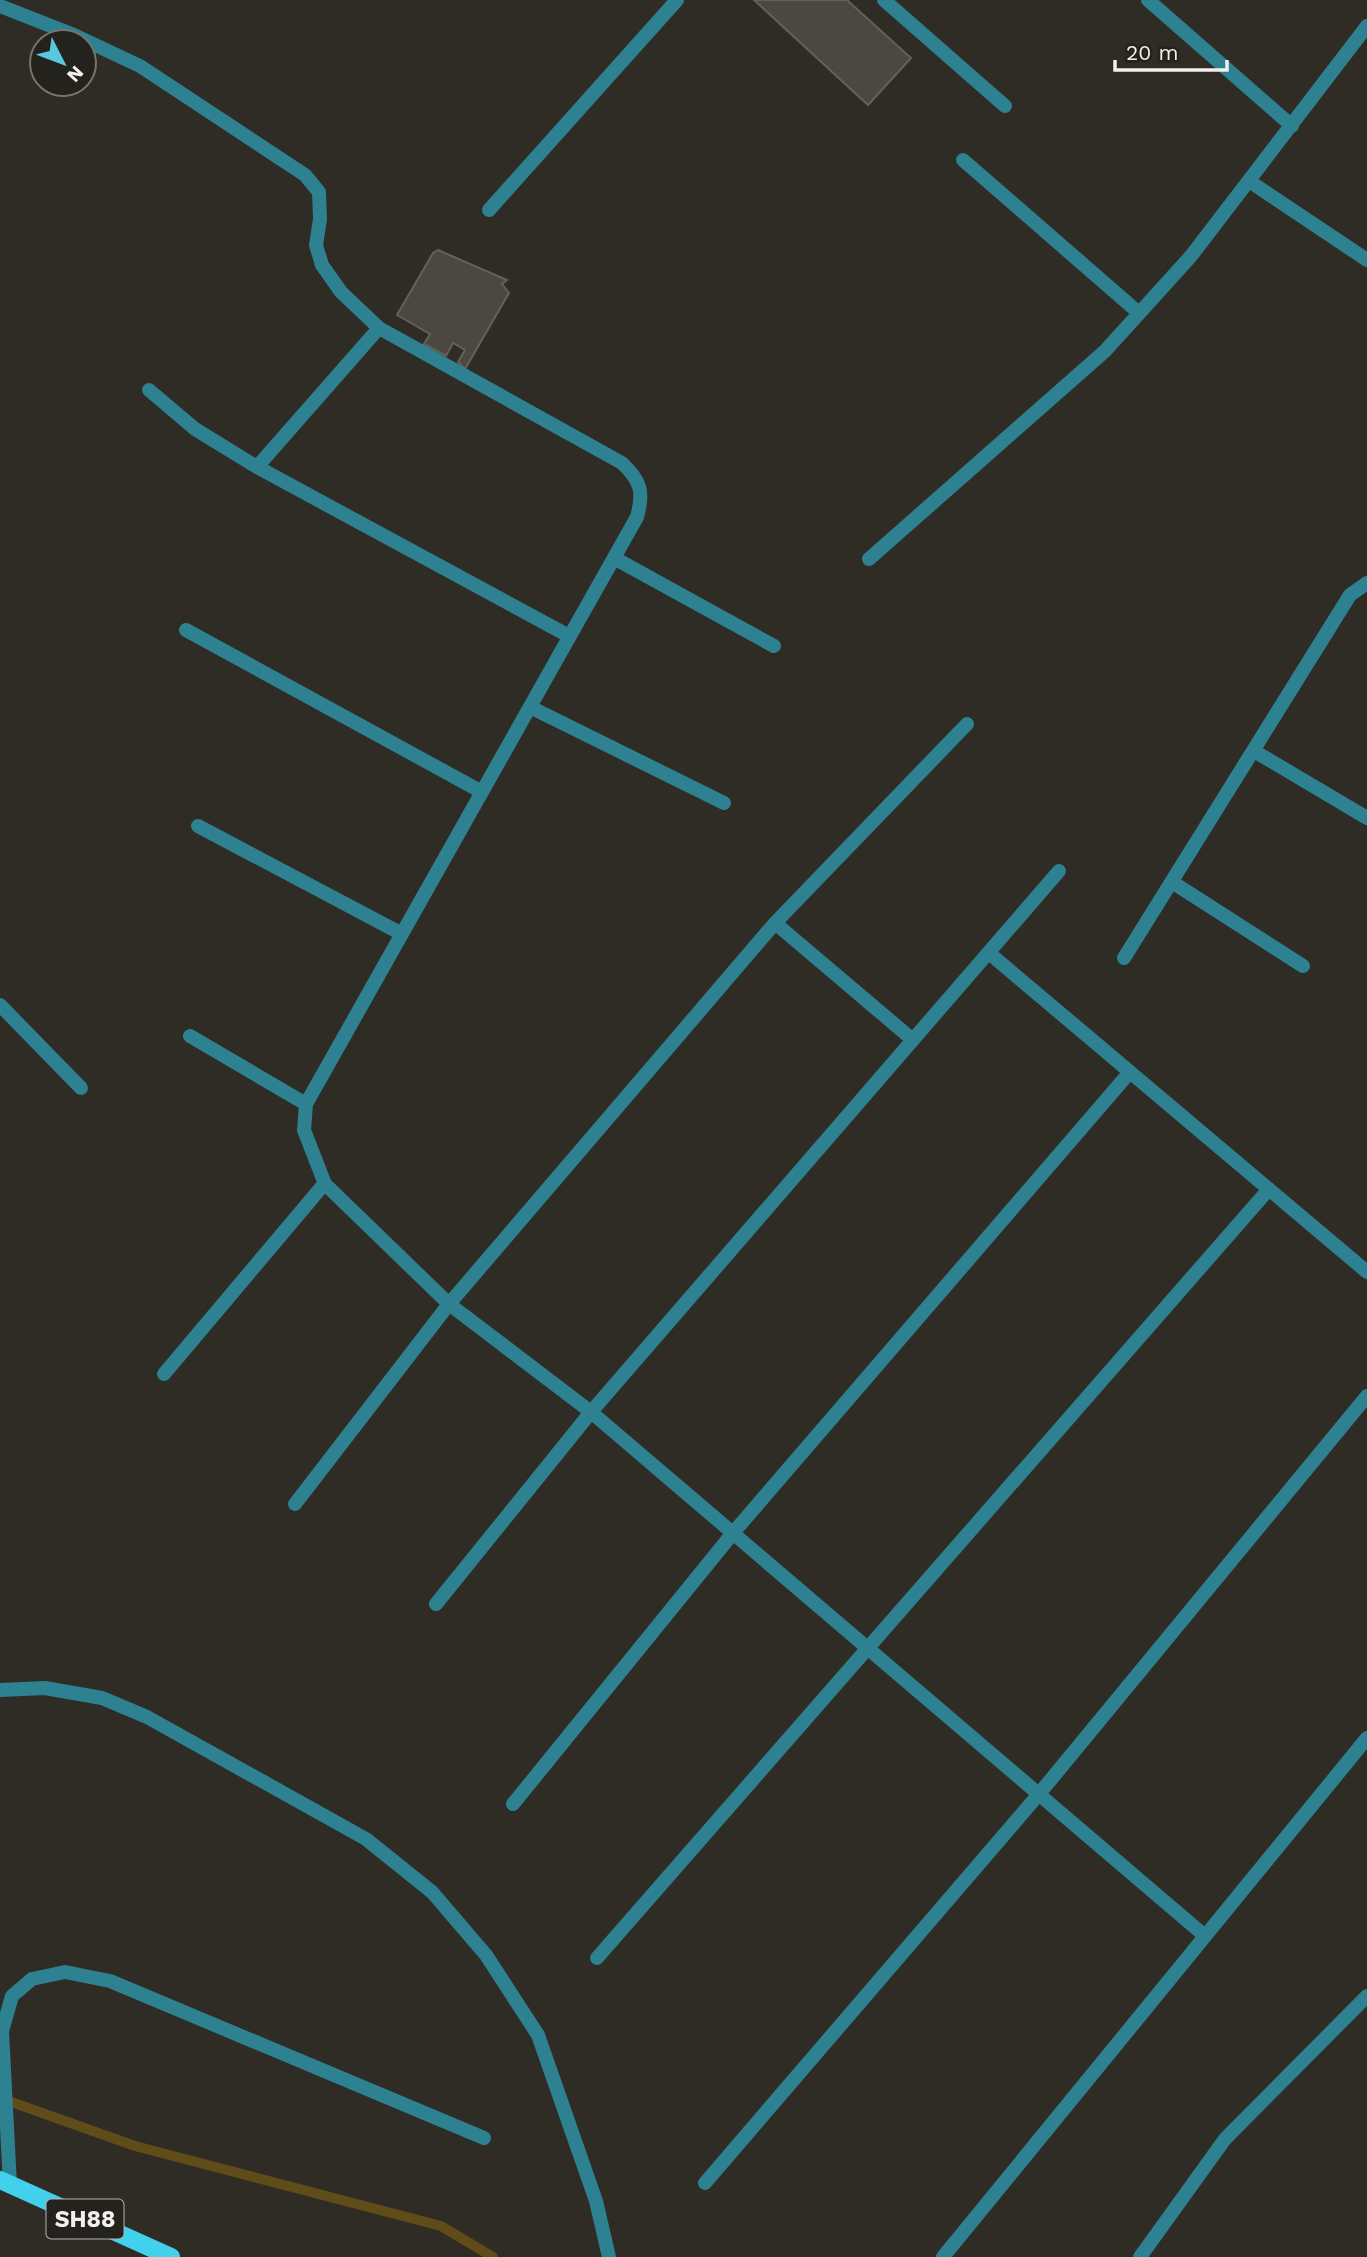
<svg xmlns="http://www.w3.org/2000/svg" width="1367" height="2257" viewBox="0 0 1367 2257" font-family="'Work Sans',sans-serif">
<rect width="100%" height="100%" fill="#2e2c25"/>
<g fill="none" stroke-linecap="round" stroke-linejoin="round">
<path stroke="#5f4c18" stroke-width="10" d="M0 2098 135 2146 441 2226 493 2257"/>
</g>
<path fill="#4b4842" stroke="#64615a" stroke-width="2" d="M754 0H847L911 58 868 105Z
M438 250 507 280 502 284 509 293 465 369 458 362 465 350 453 343 446 356 424 344 430 334 397 315 433 253Z"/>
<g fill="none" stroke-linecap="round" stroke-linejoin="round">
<path stroke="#2e8191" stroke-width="14" d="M0 1690 45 1688 102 1698 147 1717 366 1839 432 1892 486 1955 538 2035 596 2201 609 2257
M10 2185 2 2031 12 1996 32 1979 65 1972 110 1981 484 2138
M1140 2257 1225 2139 1367 1996"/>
<path stroke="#2e8191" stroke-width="14" d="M884 0 1005 106
M1148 0 1292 126
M0 6 74 35 140 66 305 175 319 192 320 219 316 245 322 265 341 292 379 328 622 463C641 481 644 492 637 517L306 1104 304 1130 325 1184 449 1304 591 1412 1205 1936
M963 160 1139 313
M1249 181 1367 260
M489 210 677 0
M149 390 195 429 257 467 569 636
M257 467 379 328
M614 558 774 646
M869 559 1105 351 1191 256 1367 26
M186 630 482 792
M530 707 724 803
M1254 751 1367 818
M198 826 402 934
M1172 882 1303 966
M775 923 913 1040
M989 953 1367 1272
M1124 958 1350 595 1367 583
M0 1005 81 1088
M190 1036 306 1104
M164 1374 325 1183
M295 1504 449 1304 775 923 967 724
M436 1604 591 1412 1059 871
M513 1804 733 1533 1130 1072
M597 1958 1269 1189
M705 2183 1039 1794 1367 1396
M943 2257 1367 1738"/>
<path stroke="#42d1ec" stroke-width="18" d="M0 2180 171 2257"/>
</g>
<g text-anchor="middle" stroke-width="5" stroke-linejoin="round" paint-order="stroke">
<rect fill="#24221c" stroke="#b4b2ae" stroke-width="2" x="46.5" y="2199.5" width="77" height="39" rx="5"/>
<g font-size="23" font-weight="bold" fill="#f2f0ec">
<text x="85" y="2227">SH88</text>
</g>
</g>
<g transform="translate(63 63) rotate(132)"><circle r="33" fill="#24221c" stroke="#76746f" stroke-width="2"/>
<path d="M0-5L12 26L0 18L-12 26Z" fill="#56c9e0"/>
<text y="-10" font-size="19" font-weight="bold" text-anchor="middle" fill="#f2f0ec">N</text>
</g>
<path d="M1115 60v10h112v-10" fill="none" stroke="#f2f0ec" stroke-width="3.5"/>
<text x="1126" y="60" font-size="21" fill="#f2f0ec" stroke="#24221c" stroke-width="5" paint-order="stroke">20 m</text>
</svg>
